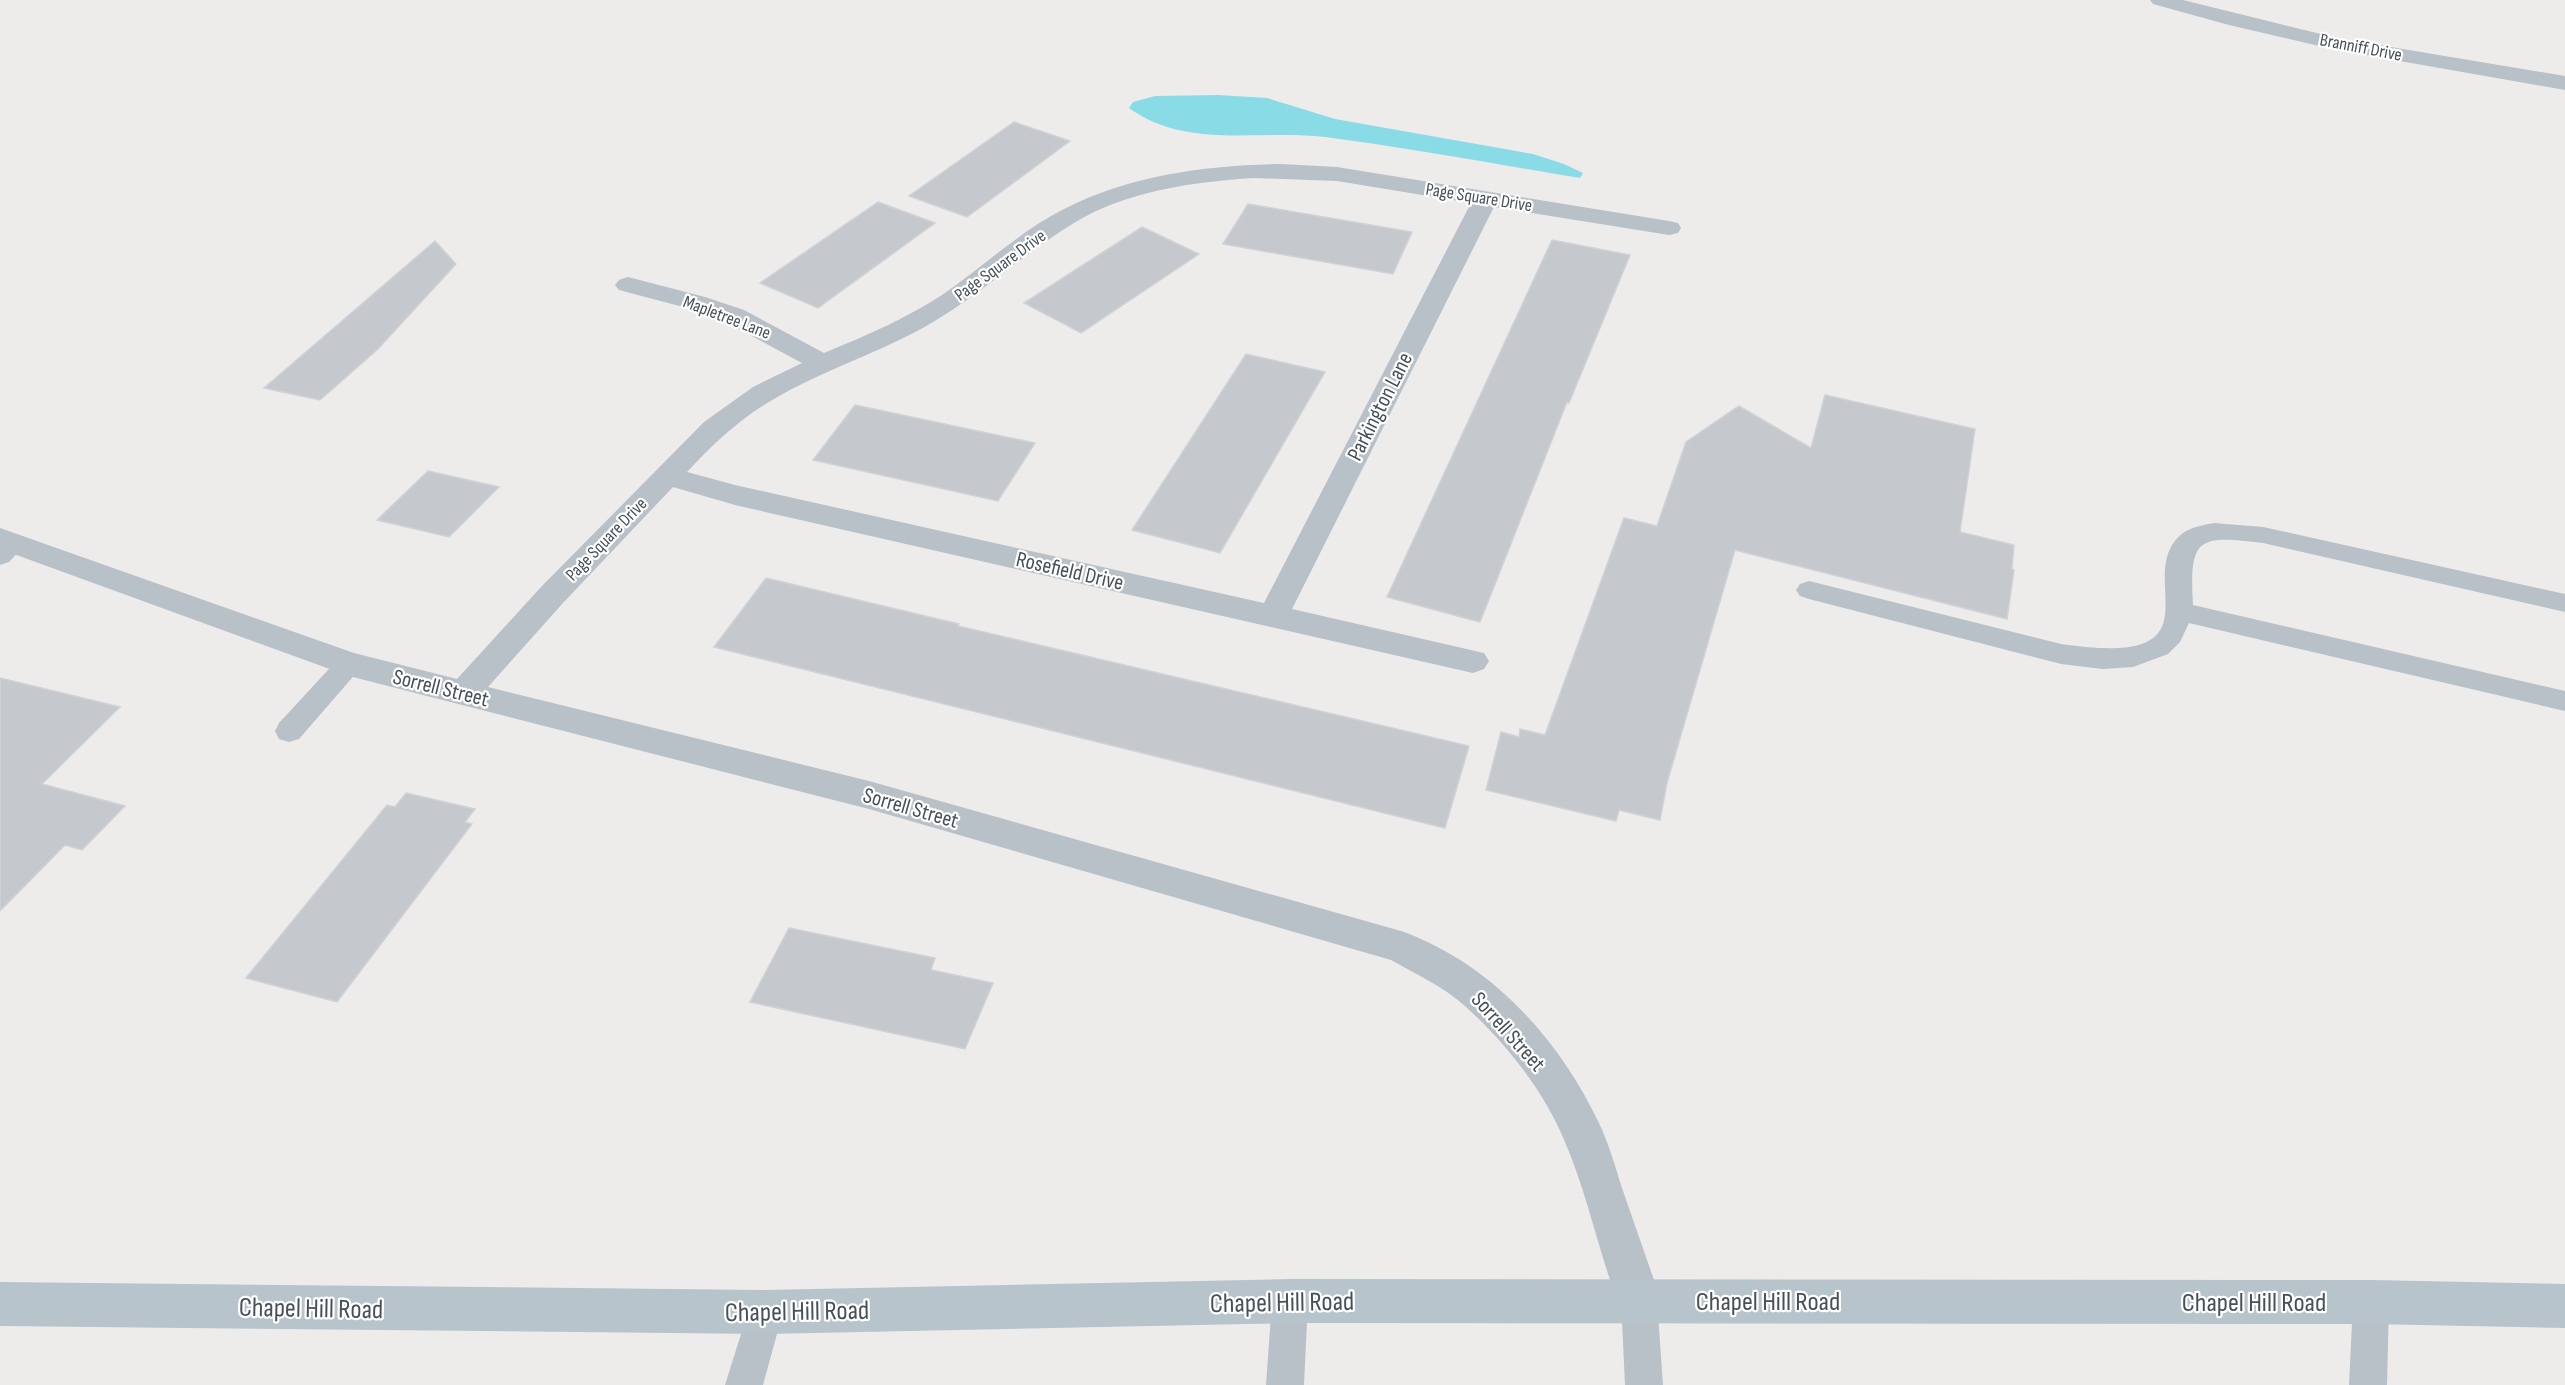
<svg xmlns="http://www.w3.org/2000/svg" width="2565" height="1385" viewBox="0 0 2565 1385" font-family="'Sofia Sans Condensed',sans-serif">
<rect width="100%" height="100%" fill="#eeebeb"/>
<path fill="#89dce6" d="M1218 95 1267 98 1335 119 1533 154 1564 164 1583 173 1580 178 1556 174C1479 161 1402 147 1325 137 1259 129 1187 150 1129 108L1133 102 1155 96Z"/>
<path fill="#c5c9ce" stroke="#cfd2d7" stroke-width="1.5" d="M1014 122 1070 141 967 217 909 196Z
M878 202 935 223 818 308 760 283Z
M1248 204 1412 232 1393 274 1223 244Z
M1142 227 1199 254 1081 333 1024 303Z
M1552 240 1630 255 1569 403 1567 402 1480 622 1387 597Z
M435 241 456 264 378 349 320 400 264 388Z
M1246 354 1325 372 1220 553 1132 530Z
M1825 395 1975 429 1960 532 2014 545 2012 569 2014 570 2007 619 1735 550 1667 783 1660 820 1619 810 1616 821 1486 790 1501 732 1519 737 1520 729 1545 735 1624 518 1657 526 1686 442 1739 406 1811 448Z
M855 405 1035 443 998 501 813 460Z
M428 471 499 487 449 537 377 520Z
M766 578 959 624 958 626 1469 746 1445 828 714 647Z
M0 678 120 707 42 784 125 806 82 850 65 845 0 911Z
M406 793 475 809 465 822 472 824 337 1002 246 978 387 805 395 807Z
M789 928 935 958 931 970 993 983 965 1049 750 1002Z"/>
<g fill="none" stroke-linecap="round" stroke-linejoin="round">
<path fill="#b7c1c7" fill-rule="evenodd" d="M2214 523 2263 527 2565 594V612L2263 543C2198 535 2189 537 2193 605L2565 691V711L2189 623 2180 642 2168 654 2133 667 2103 669 2061 664 1809 599 1800 596 1796 590 1800 584 1809 581 2061 644C2230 669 2129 575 2183 533 2191 527 2204 525 2214 523Z
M15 534 24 537 27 543 9 562 0 565V542L6 537Z
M349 654 358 657 362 664 358 671 299 739 289 742 279 739 275 731 279 723 340 657Z
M1639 1282 1652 1287 1657 1300 1663 1385H1625L1621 1300 1626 1287Z
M1290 1283 1303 1288 1308 1301 1304 1385H1266L1272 1301 1277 1288Z
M2371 1284 2384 1289 2389 1302 2387 1385H2349L2353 1302 2358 1289Z
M765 1294 778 1299 783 1312 763 1385H725L752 1299Z"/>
<path fill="#b7c1c7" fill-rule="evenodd" d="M2150 0H2183L2337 38 2565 76V90L2337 50 2229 25 2153 4Z
M1281 164 1337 167 1669 221 1678 223 1681 228 1678 233 1669 235 1494 207 1292 609 1484 653 1489 661 1484 669 1473 673 735 505 673 487 563 603 488 687 869 781 1401 931C1491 963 1559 1039 1599 1123 1609 1144 1615 1166 1622 1188 1635 1225 1648 1263 1661 1300L1655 1316 1639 1322 1623 1316C1600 1259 1589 1198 1565 1142 1544 1091 1506 1043 1465 1006 1444 987 1416 974 1391 960L869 809 349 676 0 549V528L354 653 457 679 541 587 704 422 753 387 802 363 726 322 687 308 619 290 615 285 619 280 628 277 705 297 744 310 824 353C865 336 905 319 942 295 983 267 1020 231 1064 209 1130 175 1208 165 1281 164ZM1253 178 1337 181 1471 203 1264 603 735 485 687 472C713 444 740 418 774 399 821 371 873 355 921 329 976 299 1021 255 1074 223 1126 191 1193 182 1253 178Z"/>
<path fill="#b7c4cc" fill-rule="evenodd" d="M1290 1279 2371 1280 2565 1284V1328L2371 1324 1290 1323 765 1334 0 1326V1282L765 1290Z"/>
</g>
<g text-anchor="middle" stroke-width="4.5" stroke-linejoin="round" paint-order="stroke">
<g font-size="18" fill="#455057" stroke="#fff">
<text transform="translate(2361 47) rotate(11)" y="6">Branniff Drive</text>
<text transform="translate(1479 197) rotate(9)" y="6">Page Square Drive</text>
<text transform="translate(1000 265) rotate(-36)" y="6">Page Square Drive</text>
<text transform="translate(727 317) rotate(21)" y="6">Mapletree Lane</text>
<text transform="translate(606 539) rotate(-46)" y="6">Page Square Drive</text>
</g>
<g font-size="22" fill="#455057" stroke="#fff">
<text transform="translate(1379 406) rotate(-63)" y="8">Parkington Lane</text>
<text transform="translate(1070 570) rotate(13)" y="8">Rosefield Drive</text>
<text transform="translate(441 687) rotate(14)" y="8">Sorrell Street</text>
<text transform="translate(911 807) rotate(16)" y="8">Sorrell Street</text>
<text transform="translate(1509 1031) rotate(48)" y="8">Sorrell Street</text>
</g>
<g font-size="27" fill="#455057" stroke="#fff">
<text x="1768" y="1310">Chapel Hill Road</text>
<text transform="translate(1282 1302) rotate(-1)" y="9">Chapel Hill Road</text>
<text x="2254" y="1311">Chapel Hill Road</text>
<text transform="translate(311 1308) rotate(1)" y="9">Chapel Hill Road</text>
<text transform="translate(797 1311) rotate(-1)" y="9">Chapel Hill Road</text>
</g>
</g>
</svg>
